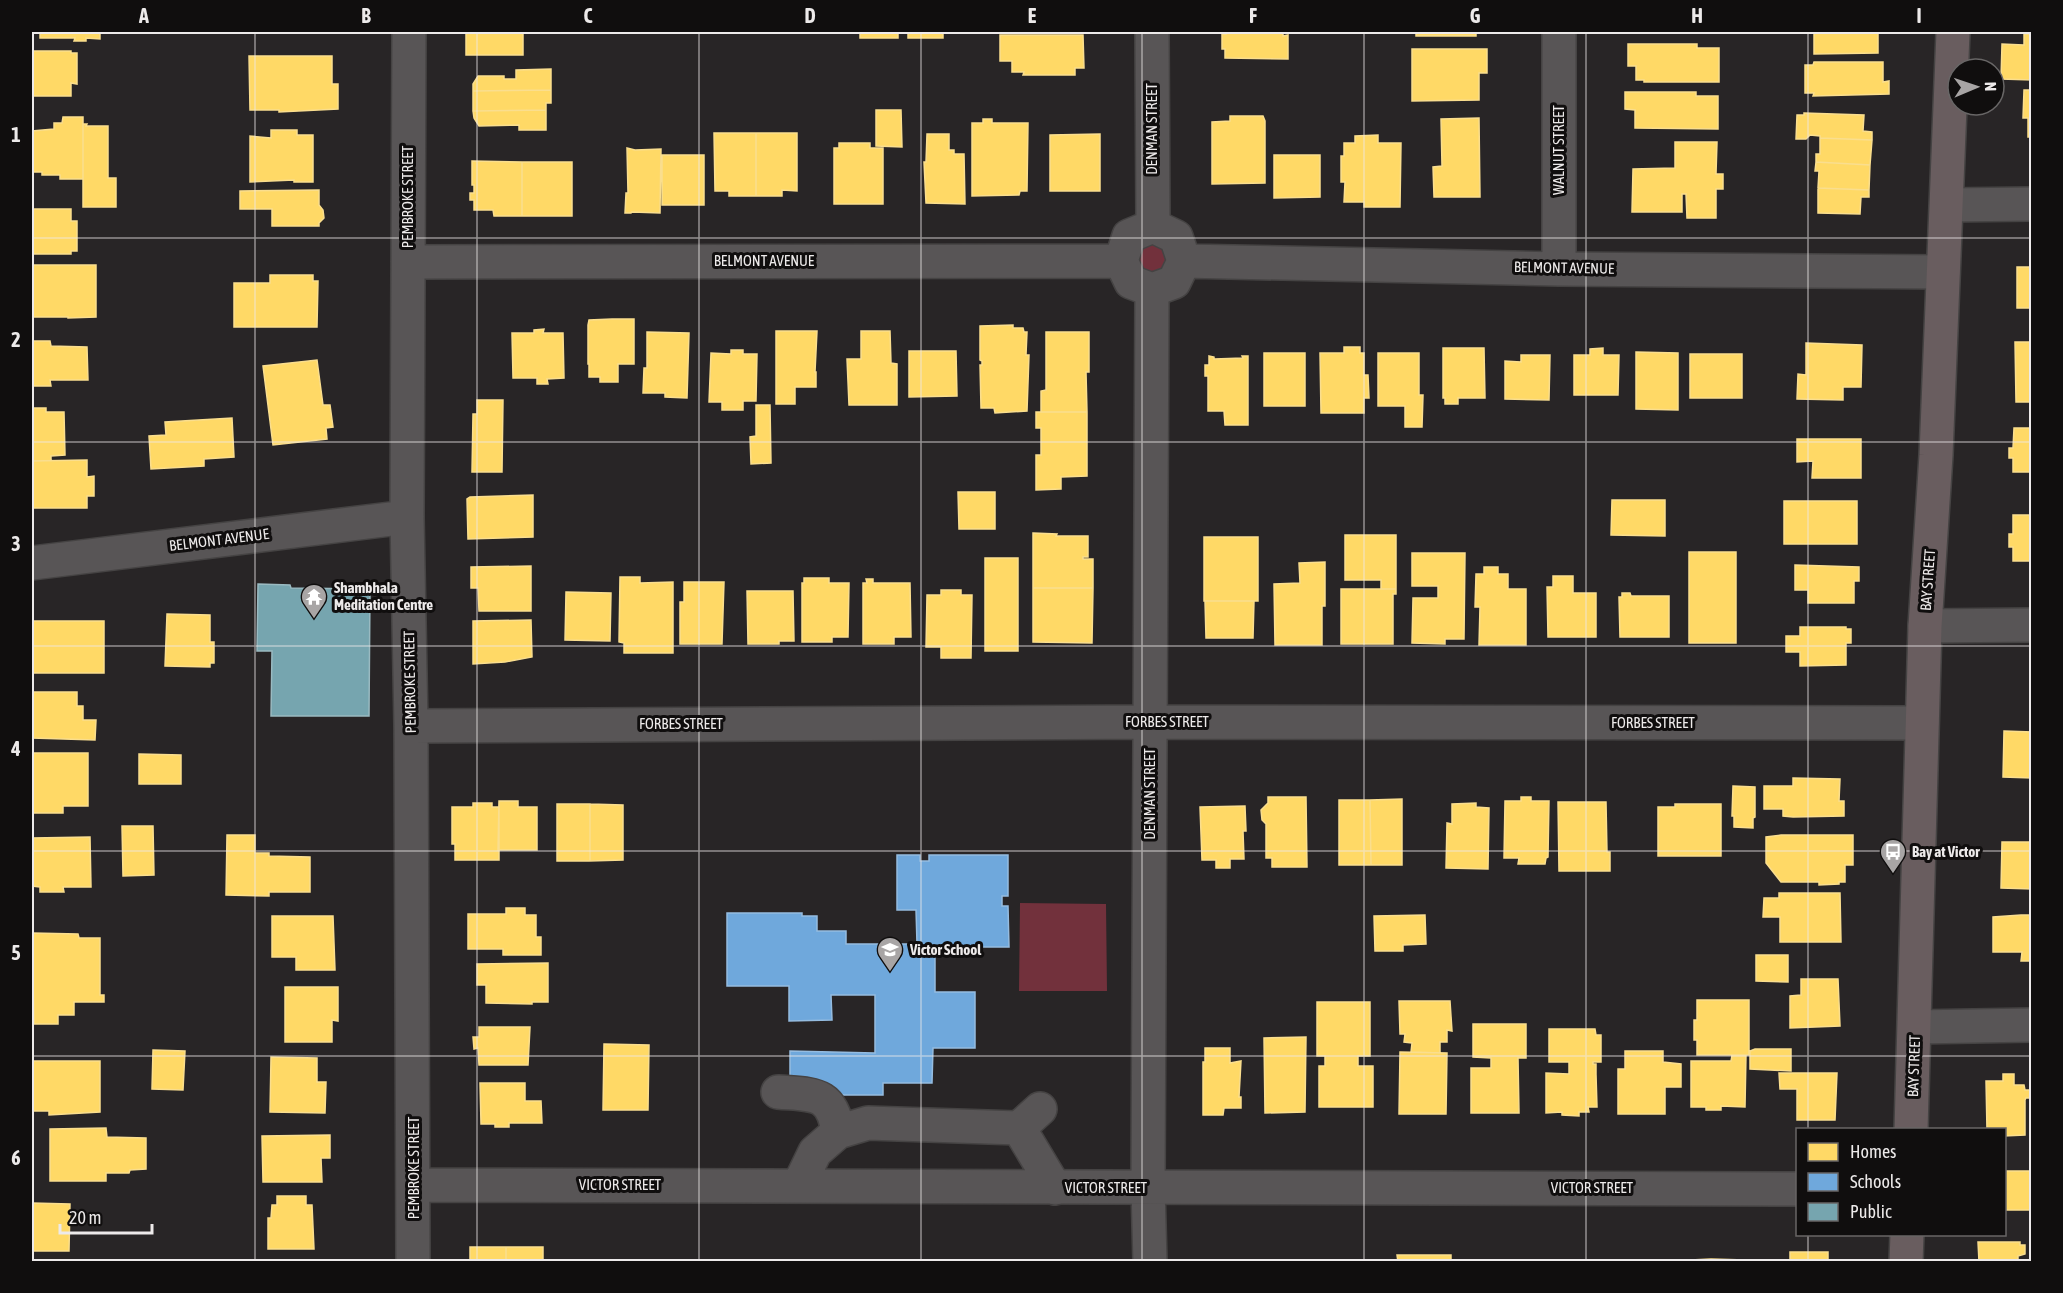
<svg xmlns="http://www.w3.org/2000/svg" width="2063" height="1293" viewBox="0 0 2063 1293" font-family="'Asap Condensed',sans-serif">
<rect width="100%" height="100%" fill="#282526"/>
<path fill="#72313c" d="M1158 242 1169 254 1165 271 1143 274 1135 254 1137 248Z
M1020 903 1106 904 1107 991H1019Z"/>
<path fill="#ffd966" stroke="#fade8e" stroke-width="1.5" d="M32 32H100V39L86 38V41H74L75 38H40V33Z
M466 32H523V55H466Z
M860 32H898V38H860Z
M908 32H943V38H908Z
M1226 32H1283V36L1288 35V59L1225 58V49H1222V34H1226Z
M1416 32H1476V36H1416Z
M1814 32H1878V53L1814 54Z
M2024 34H2032V80L2001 79 2002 44 2024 45Z
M1000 35H1083L1084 68H1075V75H1023L1024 72H1012V61H1000Z
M1628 44H1697V48H1719V82H1644V80H1636V66H1628Z
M1412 49H1487V73H1479V100L1412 101Z
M32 51H71V53H77V84L71 83V96H32Z
M249 56H332V84H338V109L279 112V110H250Z
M1814 62H1883V82L1889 81V94L1813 96 1814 93H1805V65H1813Z
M551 69V90L473 91V84L478 76H504V79H516V70Z
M551 90V103H546V110L473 111V91Z
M2024 90H2032V137H2028V118H2023Z
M1625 92H1696V96H1718V129L1635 128V110L1625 109Z
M546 110V130H519V125L479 126 474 118 473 111Z
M876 110H901L902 147 876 146Z
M1804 113 1864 115 1863 131 1872 132V140L1820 138V136L1810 135 1806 139H1796L1797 115H1804Z
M1230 116H1263L1265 121V183L1212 184V122L1230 121Z
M63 117H83V179H60V175H42V172H32V131L54 129V123H62Z
M1479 118 1480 197H1434L1433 167 1442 166 1441 119Z
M983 119H992V123H1028L1027 191H1020L1019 195 972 196V123H983Z
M83 124H87L86 126H108V178H116V207H83Z
M271 130H297V135H313V182H294V180L250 182V136L271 138Z
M714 133H756V196H729V191H715Z
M756 133H797V191L782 190V196H756Z
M927 134H949V150H954V154H964L965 204 926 203 924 162H926Z
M1100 134V191H1050V135Z
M1378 135V143H1401L1400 207H1364V202H1344L1345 182H1341V156H1344V143H1355V136Z
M1820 138 1872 140 1870 165 1816 162V154H1820Z
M1675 142H1717L1716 174H1723V189H1716V218H1687L1686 194H1682V212H1632L1633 169 1675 168Z
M839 143H870V148H883V204H834V148H839Z
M627 148 635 150 661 149 660 213 632 212 631 213H625L626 193H628Z
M662 155H704V205H662Z
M1274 155H1320V197L1274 198Z
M472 161 522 162V216H494L493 210H474V200H470V193H474V185H472Z
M522 162H572V216H522Z
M1816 162 1870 165 1869 190 1818 188 1819 171H1815Z
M1818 188 1869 190V197H1861L1860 214 1818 213Z
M319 190V205L323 210 324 218 319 223V226H272V209H240V191Z
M32 209H71V221H77V251H71V254H32Z
M32 265H96V317L68 318V317H32Z
M2017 267H2032V308H2017Z
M270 275H313V281H318L317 327H234V283H270Z
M612 319H634V364H618V382H600V377H589V364H588V325L589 320Z
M1013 325V328H1023L1024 332H1027L1026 355H1029L1027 411 995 413 994 408H981L980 365H982V361L980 360V326Z
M544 329 543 333H563L564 378 547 379 548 384H537V378H513L512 333H534V330Z
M776 331H817L815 372H816V387H795V404H776Z
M861 331H890L891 363 897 364V405H849L847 359H861Z
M647 332 689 333 687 398 665 397V393H643L644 368H647Z
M1046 332H1089V372H1086L1087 412H1041V391L1046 390Z
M32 341H50L51 346 87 347 88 380H50L51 386H32Z
M2015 342H2032V402H2016Z
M1806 343 1862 345 1861 387H1843V400L1797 399 1798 374 1806 375Z
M1344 347H1360V353H1364V375H1368L1369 398H1364V413H1321L1320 353H1344Z
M1443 348H1484L1485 398H1458V404H1445V398H1443Z
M1603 348V355H1619L1618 395H1574V355H1590V349Z
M731 350H743V354H757L756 401H743V410H722V402H709L711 353 731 354Z
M909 351H956L957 396 909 397Z
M1636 352 1678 353V410L1636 409Z
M1264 353H1305V406H1264Z
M1378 353H1419V395H1423L1422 427H1405V406H1378Z
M1690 354H1742V398H1690Z
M1521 355H1550L1549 400 1505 399V361L1521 362Z
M1209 356 1214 357V359L1243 358 1242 356H1248V425H1225L1224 411H1208V376H1205V365H1209Z
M317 360 323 405H330L333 427 326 428 327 439 273 445 263 366Z
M477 400H503L502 472H472L473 414H477Z
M756 405H770L771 463 751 464 750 437 756 436Z
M32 408H46V412H64L65 455 51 456V461H32Z
M1036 412H1087V476L1061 477V489L1036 490V455H1041V428H1036Z
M232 418 234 457 204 459V466L151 469 149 436 166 435 165 422Z
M2030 421H2032V472H2013V458H2009V448H2013L2014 428H2030Z
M1797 439H1861V478H1812L1813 461 1797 462Z
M87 460V477L94 476V496H87V508H32V461Z
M958 492H995V529H959Z
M533 495V537L468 539 467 499 470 497Z
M1612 500H1665V536L1611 535Z
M1784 501H1857V544H1784Z
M2013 515H2032V561H2013V547H2009V534H2013Z
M1033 533 1057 534 1056 536H1088V557H1083V559H1093V588H1033Z
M1345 535H1396V589H1381V580H1345Z
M1204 537H1258V601H1204Z
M1689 552H1736V643H1689Z
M1412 553H1465L1464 639H1445V644L1412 643 1413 598H1438V586H1412Z
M985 558H1018V651H985Z
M1325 562V606H1322V645H1275L1274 584 1300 583 1299 563Z
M1795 565 1859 567V581H1854V603H1808V590H1795Z
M531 566V611H479L478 588H471V567Z
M1484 567H1498V574H1508V589H1526V645H1479L1480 607H1475L1476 574H1484Z
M1553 576H1573V593H1596V637H1548L1547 587H1553Z
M620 577H640V583L673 582V653H624V643L619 642Z
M804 578H829V583H849L848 637H832V642H802V583H804Z
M866 579H873V583H910L911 637H894V644H863V583H867Z
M684 582H724L722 644H680V602H684Z
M1033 588H1093L1092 643 1033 642Z
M1341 589H1396V594H1393V644H1341Z
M941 590H961V595H972L971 658H941V647H926L927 595H941Z
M747 591H793L794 641H779V644H748Z
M566 592 611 593 610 641 565 640Z
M1622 593H1630L1631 596H1669V637H1620L1619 597H1622Z
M1205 601H1254L1253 638H1206Z
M167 614 210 615V642H214V663H210V667L165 666Z
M531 620 532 657 505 662 473 664V621Z
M32 621H104V673H32Z
M1800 627H1846V629H1851V643H1846V665L1800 666V652H1786V636H1800Z
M32 692H77V706H83V720H96L95 740 32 738Z
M2004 731 2032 732V778L2003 777Z
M32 753H88V806H63V813H32Z
M139 754 181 755V784H139Z
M1793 778 1840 779 1839 801H1844V816L1793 817 1783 816V809H1764V786H1793Z
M1733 786 1755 787V817L1753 818V828L1734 827V816H1732Z
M1268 797H1306L1307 867H1272V858H1266V824L1262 820 1261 810 1268 803Z
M1521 797H1531V801H1549L1548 857 1546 858 1545 864H1518L1519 858H1504L1505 801H1521Z
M1402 799V865H1371L1370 800Z
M1339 800H1370L1371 865H1339Z
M499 801H518V807H537V850H498Z
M1558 802H1606L1607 852H1610V871H1559Z
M473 803H492V807H499V860H455V844H452V807H473Z
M1476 803V807L1489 808 1488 869 1446 868 1447 823 1452 824V804Z
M557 804H590V861H557Z
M590 804 623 805V860L590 861Z
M1675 804H1721V856H1658V807H1675Z
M1245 806 1246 831H1243L1244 859H1230V868H1216V860H1202L1200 807Z
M122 826H153L154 875 123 876Z
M227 835H255V853H269V856L310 857V892H269V896L226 895Z
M1781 835H1853V865H1845V882H1839V884L1819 885V882H1781L1766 863V837Z
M90 837 91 887H63L64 892H40V887L32 886V838Z
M2002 842H2032V889L2001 888Z
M1779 893H1840L1841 942H1780V917H1763L1764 898H1779Z
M506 908H525V915H536V937H541V955H503V949H468V914H506Z
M1425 915 1426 944 1403 945V951H1375L1374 916Z
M2021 915H2032V961H2021L2022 952H1993V917Z
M272 916H333L335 970H296V957H272Z
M32 933 78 934 79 938H100V995H104V1002H74V1015H58V1024H34Z
M1756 955H1788V982L1756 981Z
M548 963V1002H532V1004L486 1003V985H477V964Z
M1801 979H1838L1840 1026 1790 1028V996L1801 995Z
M285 987H338V1021L332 1020V1042H285Z
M1697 1000H1749V1055H1697V1040H1694V1020H1697Z
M1399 1001H1450L1452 1031 1447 1030V1042H1440V1053L1411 1052 1412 1043 1404 1042 1405 1034H1400Z
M1317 1002H1370V1056H1358V1066H1373V1107H1319V1066H1325V1056H1317Z
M1473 1024H1526V1058H1518L1519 1113H1471V1068H1491V1058L1473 1057Z
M479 1027H530L528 1065H479L478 1048 474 1049 473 1037H479Z
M1549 1029H1595L1596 1035H1601V1062H1593V1064H1596V1074L1597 1107H1588L1589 1112H1579V1116L1562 1115V1112L1546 1113V1073L1569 1074V1062H1549Z
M1306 1037 1305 1112 1265 1113 1264 1038Z
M604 1044 649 1045 648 1110H603Z
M1205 1048H1230V1063L1241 1061 1239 1097H1241V1108H1224L1223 1115H1203V1062H1205Z
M1755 1049H1791V1071L1750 1069V1051Z
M153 1050 185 1051 183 1090 152 1089Z
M1625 1051H1663V1062L1681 1064V1087H1665V1114H1618V1069H1625Z
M1400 1052 1447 1053 1446 1114H1399Z
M1732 1055H1746L1745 1107 1721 1106V1110H1706V1107H1691V1061H1731Z
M271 1057 317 1058V1082H326L325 1113 270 1112Z
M32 1061H100V1112L49 1115V1111H32Z
M1779 1073H1837L1835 1120H1797V1089H1780Z
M2003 1074H2014V1085H2024L2025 1090H2031V1098H2026L2025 1100V1135L2004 1136V1130H1987L1986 1081H2003Z
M480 1083H525V1101H541L542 1123H509V1127H495V1124H481Z
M106 1128 107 1137 146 1138V1169L130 1170 129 1173H106V1181H50V1129Z
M330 1135V1158H321L322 1182H263L262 1136Z
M2004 1171H2032V1210H2004Z
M277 1196H306V1205H312L314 1249H268V1218H271L272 1205H277Z
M32 1203 70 1204 69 1251H32Z
M1978 1242H2020V1245H2025V1254L2018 1256V1262H1979Z
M470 1247H506V1262H470Z
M506 1247H543V1262H506Z
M1790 1252H1828V1262H1790Z
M1397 1255H1451V1262H1398Z
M1711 1259 1745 1260V1262H1691V1260Z"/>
<path fill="#6fa8dc" stroke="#95bce0" stroke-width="1.5" d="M897 855H920V861H929V855H1008V896H1002V906H1008L1009 947H935V992H975V1048H933L932 1083H883V1095H828L790 1092V1051L875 1053V995H831L832 1020 789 1021V986H727V913H802V916H817V931H846V944H917L916 910H897Z"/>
<path fill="#76a5af" stroke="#9abac1" stroke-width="1.5" d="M258 584 290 585 291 588 370 589 369 716H271L272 651H257Z"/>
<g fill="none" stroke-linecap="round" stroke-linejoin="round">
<defs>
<path id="minor" d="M409 32 407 517 411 726 413 1262
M1152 32 1153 226
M1947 205 2032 204
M1153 226 1176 237 1184 261 1174 282 1152 290 1131 282 1121 261 1129 236Z
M1184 261 1559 269 1943 272
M408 262 1121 261
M1559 269V32
M32 563 407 517
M1925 626 2032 625
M411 726 1151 722 1922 723
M1915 1027 2032 1025
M778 1092C813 1095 832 1091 838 1132
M1040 1109 1019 1128 1055 1188
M414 1185 1798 1189
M799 1185 815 1152 838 1132 868 1123 1019 1128
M1150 1262 1148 1188 1152 290"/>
<path id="major" d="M1911 1130 1925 626 1936 455 1953 32
M1906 1262 1907 1234"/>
</defs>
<use href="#minor" stroke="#454343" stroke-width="36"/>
<use href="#major" stroke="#454343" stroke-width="36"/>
<use href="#minor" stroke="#585556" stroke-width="33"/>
<use href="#major" stroke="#695d5f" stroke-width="33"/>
</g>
<path fill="none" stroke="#edeaea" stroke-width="1.5" stroke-opacity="0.55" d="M255 32V1262M477 32V1262M699 32V1262M921 32V1262M1142 32V1262M1364 32V1262M1586 32V1262M1808 32V1130M32 238H2032M32 442H2032M32 646H2032M32 851H2032M32 1056H2032M1808 1234V1262"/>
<defs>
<symbol id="temple-pin" viewBox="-11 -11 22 30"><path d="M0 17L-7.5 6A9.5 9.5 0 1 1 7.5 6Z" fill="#a8a5a5" stroke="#100e0e"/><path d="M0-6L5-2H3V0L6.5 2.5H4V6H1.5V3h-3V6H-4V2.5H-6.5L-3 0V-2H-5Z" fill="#fff"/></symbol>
<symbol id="bus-pin" viewBox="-11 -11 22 30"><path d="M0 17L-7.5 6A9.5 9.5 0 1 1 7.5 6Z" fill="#a8a5a5" stroke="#100e0e"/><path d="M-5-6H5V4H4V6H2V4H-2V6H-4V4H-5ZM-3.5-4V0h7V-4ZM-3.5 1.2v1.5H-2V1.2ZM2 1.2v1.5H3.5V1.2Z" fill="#fff"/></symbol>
<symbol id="school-pin" viewBox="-11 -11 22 30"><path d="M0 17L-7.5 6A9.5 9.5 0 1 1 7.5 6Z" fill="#a8a5a5" stroke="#100e0e"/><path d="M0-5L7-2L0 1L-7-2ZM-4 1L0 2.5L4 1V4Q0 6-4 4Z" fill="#fff"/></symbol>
</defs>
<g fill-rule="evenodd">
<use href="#temple-pin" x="299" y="582" width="30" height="40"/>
<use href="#bus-pin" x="1878" y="837" width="30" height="40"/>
<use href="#school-pin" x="875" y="935" width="30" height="40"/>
</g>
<g text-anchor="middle" stroke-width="6" stroke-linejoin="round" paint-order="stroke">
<g font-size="15" fill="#edeaea" stroke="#100e0e">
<text transform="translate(1152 129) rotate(-90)" y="5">DENMAN STREET</text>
<text transform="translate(1559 150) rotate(-90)" y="5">WALNUT STREET</text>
<text transform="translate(408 197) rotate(-90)" y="5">PEMBROKE STREET</text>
<text x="764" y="266">BELMONT AVENUE</text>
<text transform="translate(1564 268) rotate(1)" y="5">BELMONT AVENUE</text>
<text transform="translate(219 540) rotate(-7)" y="5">BELMONT AVENUE</text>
<text transform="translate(1928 580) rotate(-86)" y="5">BAY STREET</text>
<text transform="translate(410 682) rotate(-91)" y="5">PEMBROKE STREET</text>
<text x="1167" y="727">FORBES STREET</text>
<text x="1653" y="728">FORBES STREET</text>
<text x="681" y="729">FORBES STREET</text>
<text transform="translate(1150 794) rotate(-90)" y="5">DENMAN STREET</text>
<text transform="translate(1914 1066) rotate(-88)" y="5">BAY STREET</text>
<text transform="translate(414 1168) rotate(-90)" y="5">PEMBROKE STREET</text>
<text x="620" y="1190">VICTOR STREET</text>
<text x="1106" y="1193">VICTOR STREET</text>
<text x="1592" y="1193">VICTOR STREET</text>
</g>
<g font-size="15" font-weight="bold" fill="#edeaea" stroke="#100e0e" text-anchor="start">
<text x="334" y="593">Shambhala<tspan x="334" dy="17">Meditation Centre</tspan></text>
<text x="1912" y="857">Bay at Victor</text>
<text x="910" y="955">Victor School</text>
</g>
</g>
<rect width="2063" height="1293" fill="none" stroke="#100e0e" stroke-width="66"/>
<rect x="1796" y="1128" width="210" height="108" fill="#100e0e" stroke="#686666" stroke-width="1.5"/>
<rect x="1808" y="1143" width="30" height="18" fill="#ffd966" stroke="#686666" stroke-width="1.5"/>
<text x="1850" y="1158" font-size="18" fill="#edeaea">Homes</text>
<rect x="1808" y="1173" width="30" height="18" fill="#6fa8dc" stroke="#686666" stroke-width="1.5"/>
<text x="1850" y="1188" font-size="18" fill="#edeaea">Schools</text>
<rect x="1808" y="1203" width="30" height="18" fill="#76a5af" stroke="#686666" stroke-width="1.5"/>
<text x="1850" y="1218" font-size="18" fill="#edeaea">Public</text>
<g transform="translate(1976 87) rotate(88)"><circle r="28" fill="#100e0e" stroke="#686666" stroke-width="1.5"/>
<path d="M0-4.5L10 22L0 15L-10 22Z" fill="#a8a5a5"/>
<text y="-9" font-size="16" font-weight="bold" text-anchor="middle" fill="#edeaea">N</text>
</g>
<path d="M60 1224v9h92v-9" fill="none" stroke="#edeaea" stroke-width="3"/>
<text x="69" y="1224" font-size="18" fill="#edeaea" stroke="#100e0e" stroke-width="4.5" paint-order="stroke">20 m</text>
<rect x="33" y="33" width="1997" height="1227" fill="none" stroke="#edeaea" stroke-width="2"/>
<g font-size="20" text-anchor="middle" font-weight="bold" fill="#edeaea">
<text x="144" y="23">A</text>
<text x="366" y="23">B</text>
<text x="588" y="23">C</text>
<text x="810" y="23">D</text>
<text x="1032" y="23">E</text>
<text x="1253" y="23">F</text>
<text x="1475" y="23">G</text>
<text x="1697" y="23">H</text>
<text x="1919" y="23">I</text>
<text x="16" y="142">1</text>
<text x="16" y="347">2</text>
<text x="16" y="551">3</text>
<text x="16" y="756">4</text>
<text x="16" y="960">5</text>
<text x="16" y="1165">6</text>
</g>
</svg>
